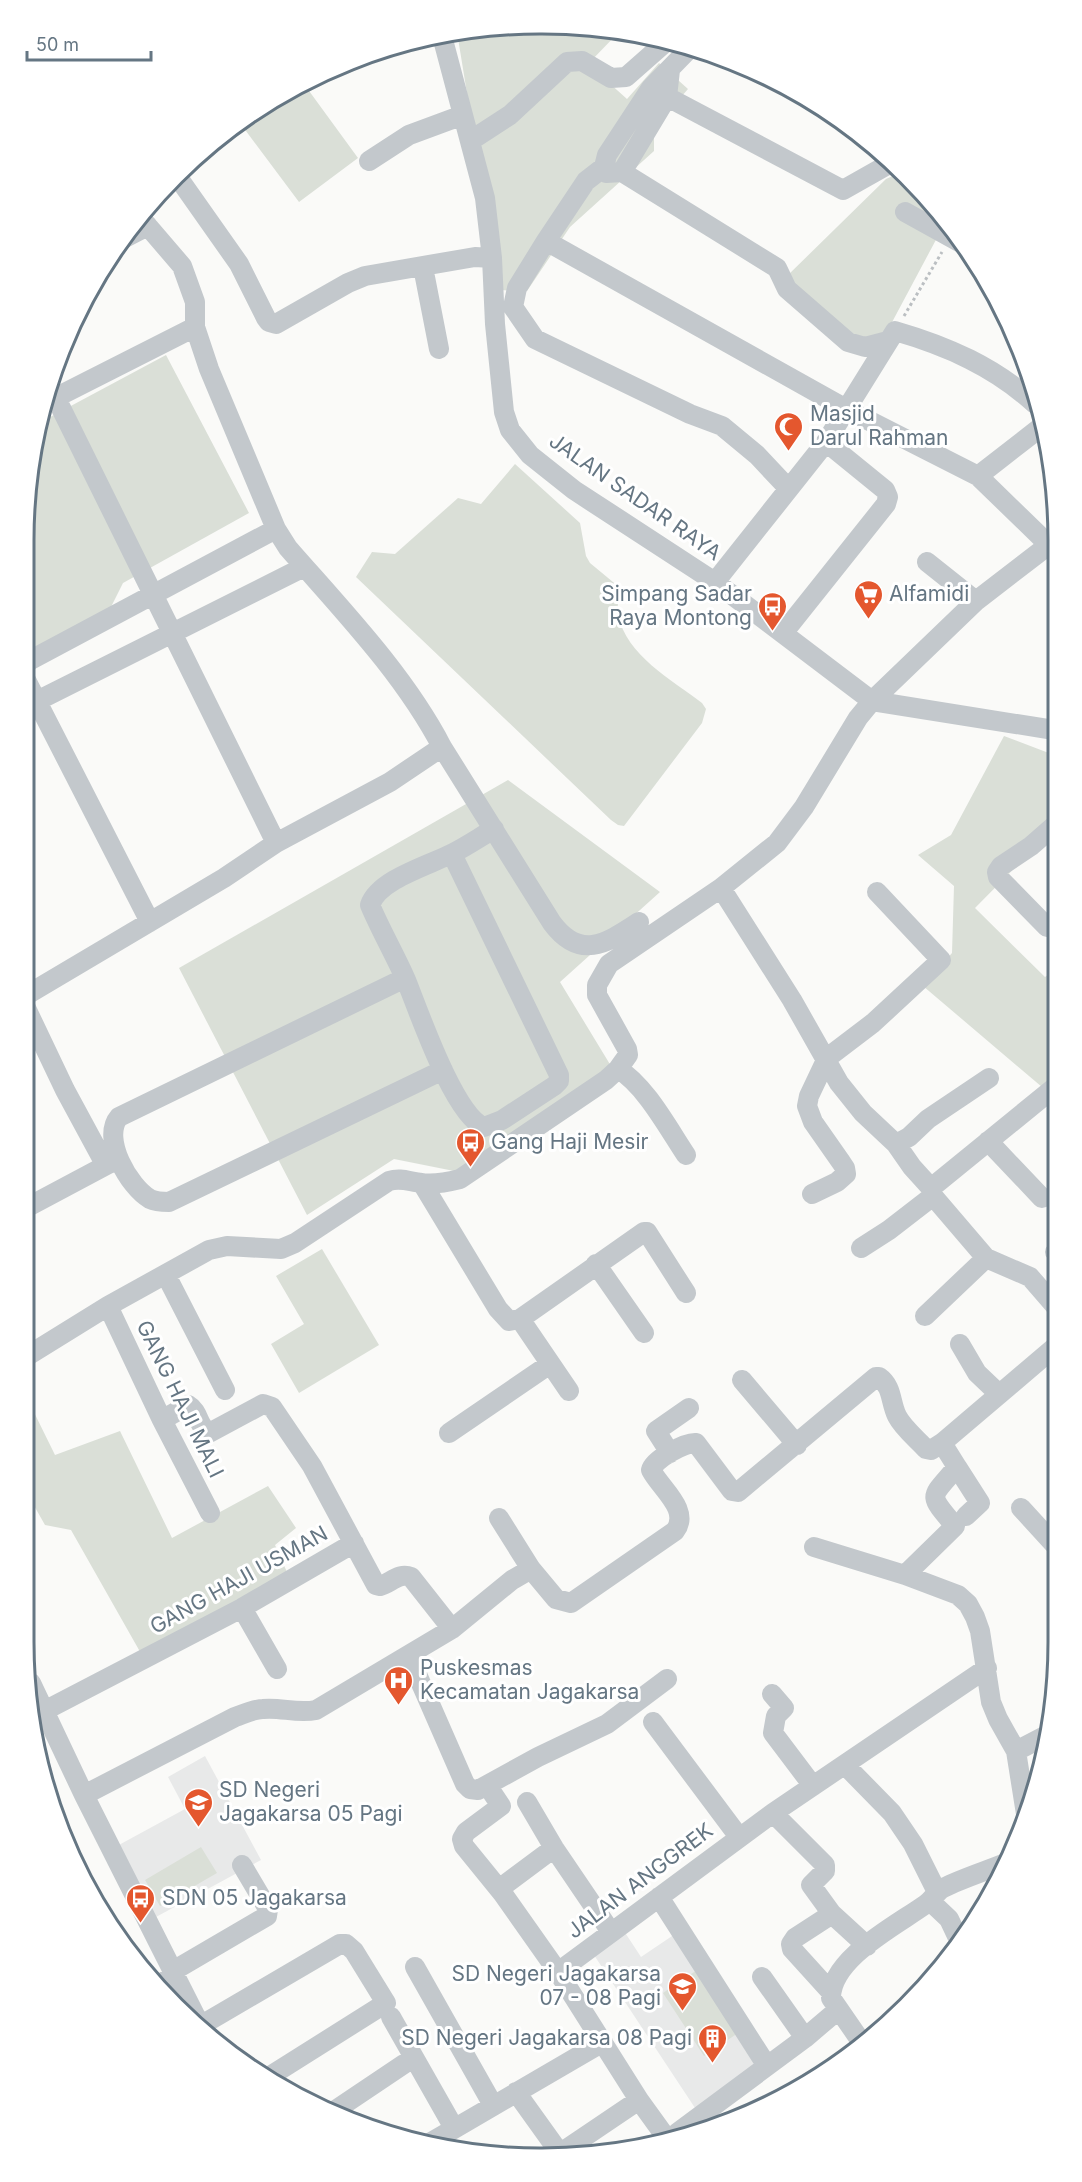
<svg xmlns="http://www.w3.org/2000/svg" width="1082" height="2182" viewBox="0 0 1082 2182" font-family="Inter,sans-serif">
<rect width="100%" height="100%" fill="#fafaf8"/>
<path fill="#e8e9e9" d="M205 1756 261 1860 156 1917 117 1846 185 1809 168 1777Z
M622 1928 641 1957 678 1932 768 2067 699 2114 590 1949Z"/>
<path fill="#dadfd7" d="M566 25 619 32 588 64 627 99 659 63 688 89 654 128V151L570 227 527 291 499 290 457 32 473 28 527 27 529 30 566 29Z
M304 84 358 158 299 202 240 123 282 93Z
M895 175 903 178 946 221 882 341 871 352 786 277 886 179Z
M166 355 249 513 123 583 111 607 25 658V508L39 423Z
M515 464 580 523 586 556 590 563 619 587C621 597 616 604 618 615 627 656 671 679 702 703L706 709 702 723 624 826 618 825 611 820 356 577 372 552 395 554 458 498 481 504Z
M1004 736 1054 755 1055 827 975 908 1045 977 1055 970V1076L1042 1087 923 986 952 953 954 886 918 855 951 835Z
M508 780 660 892 560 982 611 1066 464 1173 394 1159 307 1215 179 968Z
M322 1249 379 1345 299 1393 271 1344 304 1324 276 1276Z
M24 1392 55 1455 120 1431 172 1538 268 1486 296 1528 275 1545 290 1579 143 1657 71 1530 45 1525 24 1488Z
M201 1847 217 1873 160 1906 145 1880Z
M697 1970 738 2033 704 2056 663 1993Z"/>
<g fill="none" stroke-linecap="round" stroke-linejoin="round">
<path stroke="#bbbfc2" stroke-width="3" stroke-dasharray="3 3" stroke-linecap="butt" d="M904 316 942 252"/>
<path stroke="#c3c8cc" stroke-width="20" d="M442 36 485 198 492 258 495 324 504 412 510 430 530 455 574 490 715 582 872 701 1054 730
M670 70 667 97 622 172 606 173 604 167 607 155 651 88 690 48
M656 91 843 190 889 164
M470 141 510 115 567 62 582 61 611 78 626 77 668 40
M369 161 409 135 463 115
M604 167 586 181 546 241 517 288 513 307 535 339 690 414 722 426 757 455 788 488
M622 172 777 268 787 289 848 342 865 347 888 341
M177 176 239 264 266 318 269 322 276 324 348 283 365 276 475 257 492 258
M905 212 961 243
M140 217 182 266 195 302V327L209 369 276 529 288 548C342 610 404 674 442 747L552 923C581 962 608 942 639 922
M123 239 148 226
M546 241 848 410 978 476 1048 544
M423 267 439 349
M56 398 276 843
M43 404 195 327
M978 476 1041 427
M927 562 976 601
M715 582 826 442 895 331C947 346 995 367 1035 404
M784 632 886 504 888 497 885 490 826 442
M25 663 276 529
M25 678 150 922
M25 707 304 567
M452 854 559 1075V1081L554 1086 502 1120 484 1127C454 1115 419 1012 406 980 395 955 381 931 370 905 379 879 430 865 453 853 467 846 480 837 494 829
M721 888 792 1000 839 1083 863 1113 896 1144
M1047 927 998 877 997 872 1001 866 1031 846 1055 825
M405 978 119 1117C101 1138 129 1187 150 1199 156 1202 162 1202 169 1202L443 1070
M25 996 224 878 276 843 390 782 442 747
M25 1006 65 1090 105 1164
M618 1069C645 1085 668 1128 686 1155
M989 1078 928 1119 909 1137 896 1144 912 1167 931 1188 933 1196 986 1258 1030 1277 1056 1307
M988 1141 1042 1198
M422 1183 498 1309 509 1321 520 1319 644 1232H647L686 1293
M931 1188 1055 1087
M812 1194 837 1182 846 1174 845 1168 841 1162 813 1122 807 1106 809 1096 827 1058 873 1023 941 960 877 892
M24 1209 116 1160
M861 1248 889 1230 933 1196
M1055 1252H1056
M596 1264 644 1333
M166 1275 225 1390
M108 1306 162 1420 210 1513
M925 1316 986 1258
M520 1319 569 1391
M960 1344 977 1373 999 1394
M24 1358 108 1306 209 1250 227 1246 281 1249 295 1243 389 1181C401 1177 410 1182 422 1183 434 1185 448 1182 460 1179L606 1080 618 1069 628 1055 627 1049 597 995V985L609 964 721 888 777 843 804 807 858 718 872 701 976 601 1054 541
M742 1380 797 1445
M162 1420 188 1405C200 1412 197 1426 209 1433L263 1404 272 1407 312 1466 376 1585 380 1586C391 1583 399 1572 411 1577L452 1629
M449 1433 550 1364
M670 1453 656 1431 689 1408
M957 1467 980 1503 966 1516
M1021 1508 1053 1543H1057
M499 1518 531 1569 556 1599 571 1603 675 1531C691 1510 660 1488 651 1470 653 1460 685 1442 696 1443L732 1491 738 1492 876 1377H879C893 1387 890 1402 897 1416 903 1428 917 1439 926 1449L931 1450 942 1443 1056 1346
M814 1547 905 1575 958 1595 968 1604 975 1617 980 1631 991 1702 998 1719 1016 1751 1026 1814
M905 1575 955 1526C927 1493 930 1499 957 1467L942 1443
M242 1608 277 1669
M409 1656 465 1784 470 1789 478 1790 538 1757 607 1724 667 1679
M31 1683 84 1795 203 2031
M772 1694 784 1708 776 1716 773 1733 813 1786
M44 1711 242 1608 354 1543
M653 1722 739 1837
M1016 1751 1047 1735
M845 1765 892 1813 913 1844 937 1892
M487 1785 501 1806 466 1832 462 1839 464 1846 503 1894 558 1972
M84 1795 235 1717C244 1714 254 1709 263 1709 281 1707 297 1714 316 1710L452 1629 512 1580 531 1569
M527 1802 554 1848 611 1932
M773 1813 825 1865V1871L811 1885 832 1914 795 1938 791 1944 792 1949 831 1992
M499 1889 554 1848
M659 1897 767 2066
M930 1901 949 1919 957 1936
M832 1914 867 1946
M415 1967 493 2105
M173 1971 267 1916 268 1909 242 1865
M762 1977 805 2038 838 2010
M158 1985 175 1975
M391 2017 454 2128
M200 2026 340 1944H346L354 1951 386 2003 267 2078
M860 2040 831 1998C831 1958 897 1925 926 1904 933 1899 936 1892 943 1888 963 1878 986 1871 1008 1862
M516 2092 559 2152
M337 2109 404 2064
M677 2133 805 2038
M665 2136 639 2100 558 1972 773 1813 987 1668
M428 2144 603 2042
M562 2152 639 2100"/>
</g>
<defs>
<symbol id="mosque-pin" viewBox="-11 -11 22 30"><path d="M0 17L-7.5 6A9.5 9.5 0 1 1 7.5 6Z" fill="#e4572e" stroke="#fff"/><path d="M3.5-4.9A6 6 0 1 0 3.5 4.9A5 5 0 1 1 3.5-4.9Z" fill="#fff"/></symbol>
<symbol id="supermarket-pin" viewBox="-11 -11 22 30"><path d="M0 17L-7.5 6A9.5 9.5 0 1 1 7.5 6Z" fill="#e4572e" stroke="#fff"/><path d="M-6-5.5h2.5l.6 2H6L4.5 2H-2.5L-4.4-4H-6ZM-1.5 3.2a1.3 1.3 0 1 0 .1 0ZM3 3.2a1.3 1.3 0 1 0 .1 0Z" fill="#fff"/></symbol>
<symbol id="bus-pin" viewBox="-11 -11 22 30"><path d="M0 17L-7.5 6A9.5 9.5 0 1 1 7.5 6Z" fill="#e4572e" stroke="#fff"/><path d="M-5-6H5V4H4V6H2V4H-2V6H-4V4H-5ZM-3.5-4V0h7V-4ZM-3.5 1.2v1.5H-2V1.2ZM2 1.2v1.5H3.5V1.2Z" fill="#fff"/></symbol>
<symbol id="hospital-pin" viewBox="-11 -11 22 30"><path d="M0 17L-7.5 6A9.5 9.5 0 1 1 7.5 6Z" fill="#e4572e" stroke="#fff"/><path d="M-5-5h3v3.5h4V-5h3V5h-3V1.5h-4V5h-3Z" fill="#fff"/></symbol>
<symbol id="school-pin" viewBox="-11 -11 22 30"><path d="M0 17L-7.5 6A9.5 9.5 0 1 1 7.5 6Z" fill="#e4572e" stroke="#fff"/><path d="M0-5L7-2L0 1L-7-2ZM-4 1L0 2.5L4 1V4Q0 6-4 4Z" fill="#fff"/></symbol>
<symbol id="building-pin" viewBox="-11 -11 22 30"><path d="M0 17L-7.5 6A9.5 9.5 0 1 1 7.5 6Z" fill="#e4572e" stroke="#fff"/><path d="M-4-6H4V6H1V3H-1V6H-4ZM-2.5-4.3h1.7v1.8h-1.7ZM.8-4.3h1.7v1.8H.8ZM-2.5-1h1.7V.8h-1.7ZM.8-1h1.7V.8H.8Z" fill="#fff"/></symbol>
</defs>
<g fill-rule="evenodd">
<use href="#mosque-pin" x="772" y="410" width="33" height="45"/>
<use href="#supermarket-pin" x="852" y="578" width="33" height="45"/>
<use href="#bus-pin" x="756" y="590" width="33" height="45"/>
<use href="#bus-pin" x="454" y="1126" width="33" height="45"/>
<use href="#hospital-pin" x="382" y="1664" width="33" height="45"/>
<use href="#school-pin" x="182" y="1786" width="33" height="45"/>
<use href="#bus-pin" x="124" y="1882" width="33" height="45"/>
<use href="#school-pin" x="666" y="1970" width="33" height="45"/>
<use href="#building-pin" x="696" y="2022" width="33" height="45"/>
</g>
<g text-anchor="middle" stroke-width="6" stroke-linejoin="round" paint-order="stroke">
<g font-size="21" fill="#657683" stroke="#fff" text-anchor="start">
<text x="810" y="421">Masjid<tspan x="810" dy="24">Darul Rahman</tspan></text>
<text x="752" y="601" text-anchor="end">Simpang Sadar<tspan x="752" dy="24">Raya Montong</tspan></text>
<text x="889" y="601">Alfamidi</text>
<text x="491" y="1149">Gang Haji Mesir</text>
<text x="420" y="1675">Puskesmas<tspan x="420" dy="24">Kecamatan Jagakarsa</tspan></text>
<text x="219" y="1797">SD Negeri<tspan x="219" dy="24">Jagakarsa 05 Pagi</tspan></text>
<text x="162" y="1905">SDN 05 Jagakarsa</text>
<text x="661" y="1981" text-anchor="end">SD Negeri Jagakarsa<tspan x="661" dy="24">07 - 08 Pagi</tspan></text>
<text x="692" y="2045" text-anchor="end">SD Negeri Jagakarsa 08 Pagi</text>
</g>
<g font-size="21" fill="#657683" stroke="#fff">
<text transform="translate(635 497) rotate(35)" y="7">JALAN SADAR RAYA</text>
<text transform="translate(180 1399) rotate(64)" y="7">GANG HAJI MALI</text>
<text transform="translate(239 1580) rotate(-29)" y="7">GANG HAJI USMAN</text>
<text transform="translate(640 1881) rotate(-37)" y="7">JALAN ANGGREK</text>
</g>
</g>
<path d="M0 0H1082V2182H0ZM540 34H542A506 506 0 0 1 1048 540V1642A506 506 0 0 1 542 2148H540A506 506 0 0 1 34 1642V540A506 506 0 0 1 540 34Z" fill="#fff" fill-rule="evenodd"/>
<path fill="none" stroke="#657683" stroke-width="3" d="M540 34H542A506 506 0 0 1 1048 540V1642A506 506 0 0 1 542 2148H540A506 506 0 0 1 34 1642V540A506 506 0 0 1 540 34Z"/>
<path d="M27 51v9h124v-9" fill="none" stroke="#657683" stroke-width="3"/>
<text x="36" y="51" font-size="18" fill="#657683" stroke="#ffffff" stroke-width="4.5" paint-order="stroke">50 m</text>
</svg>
